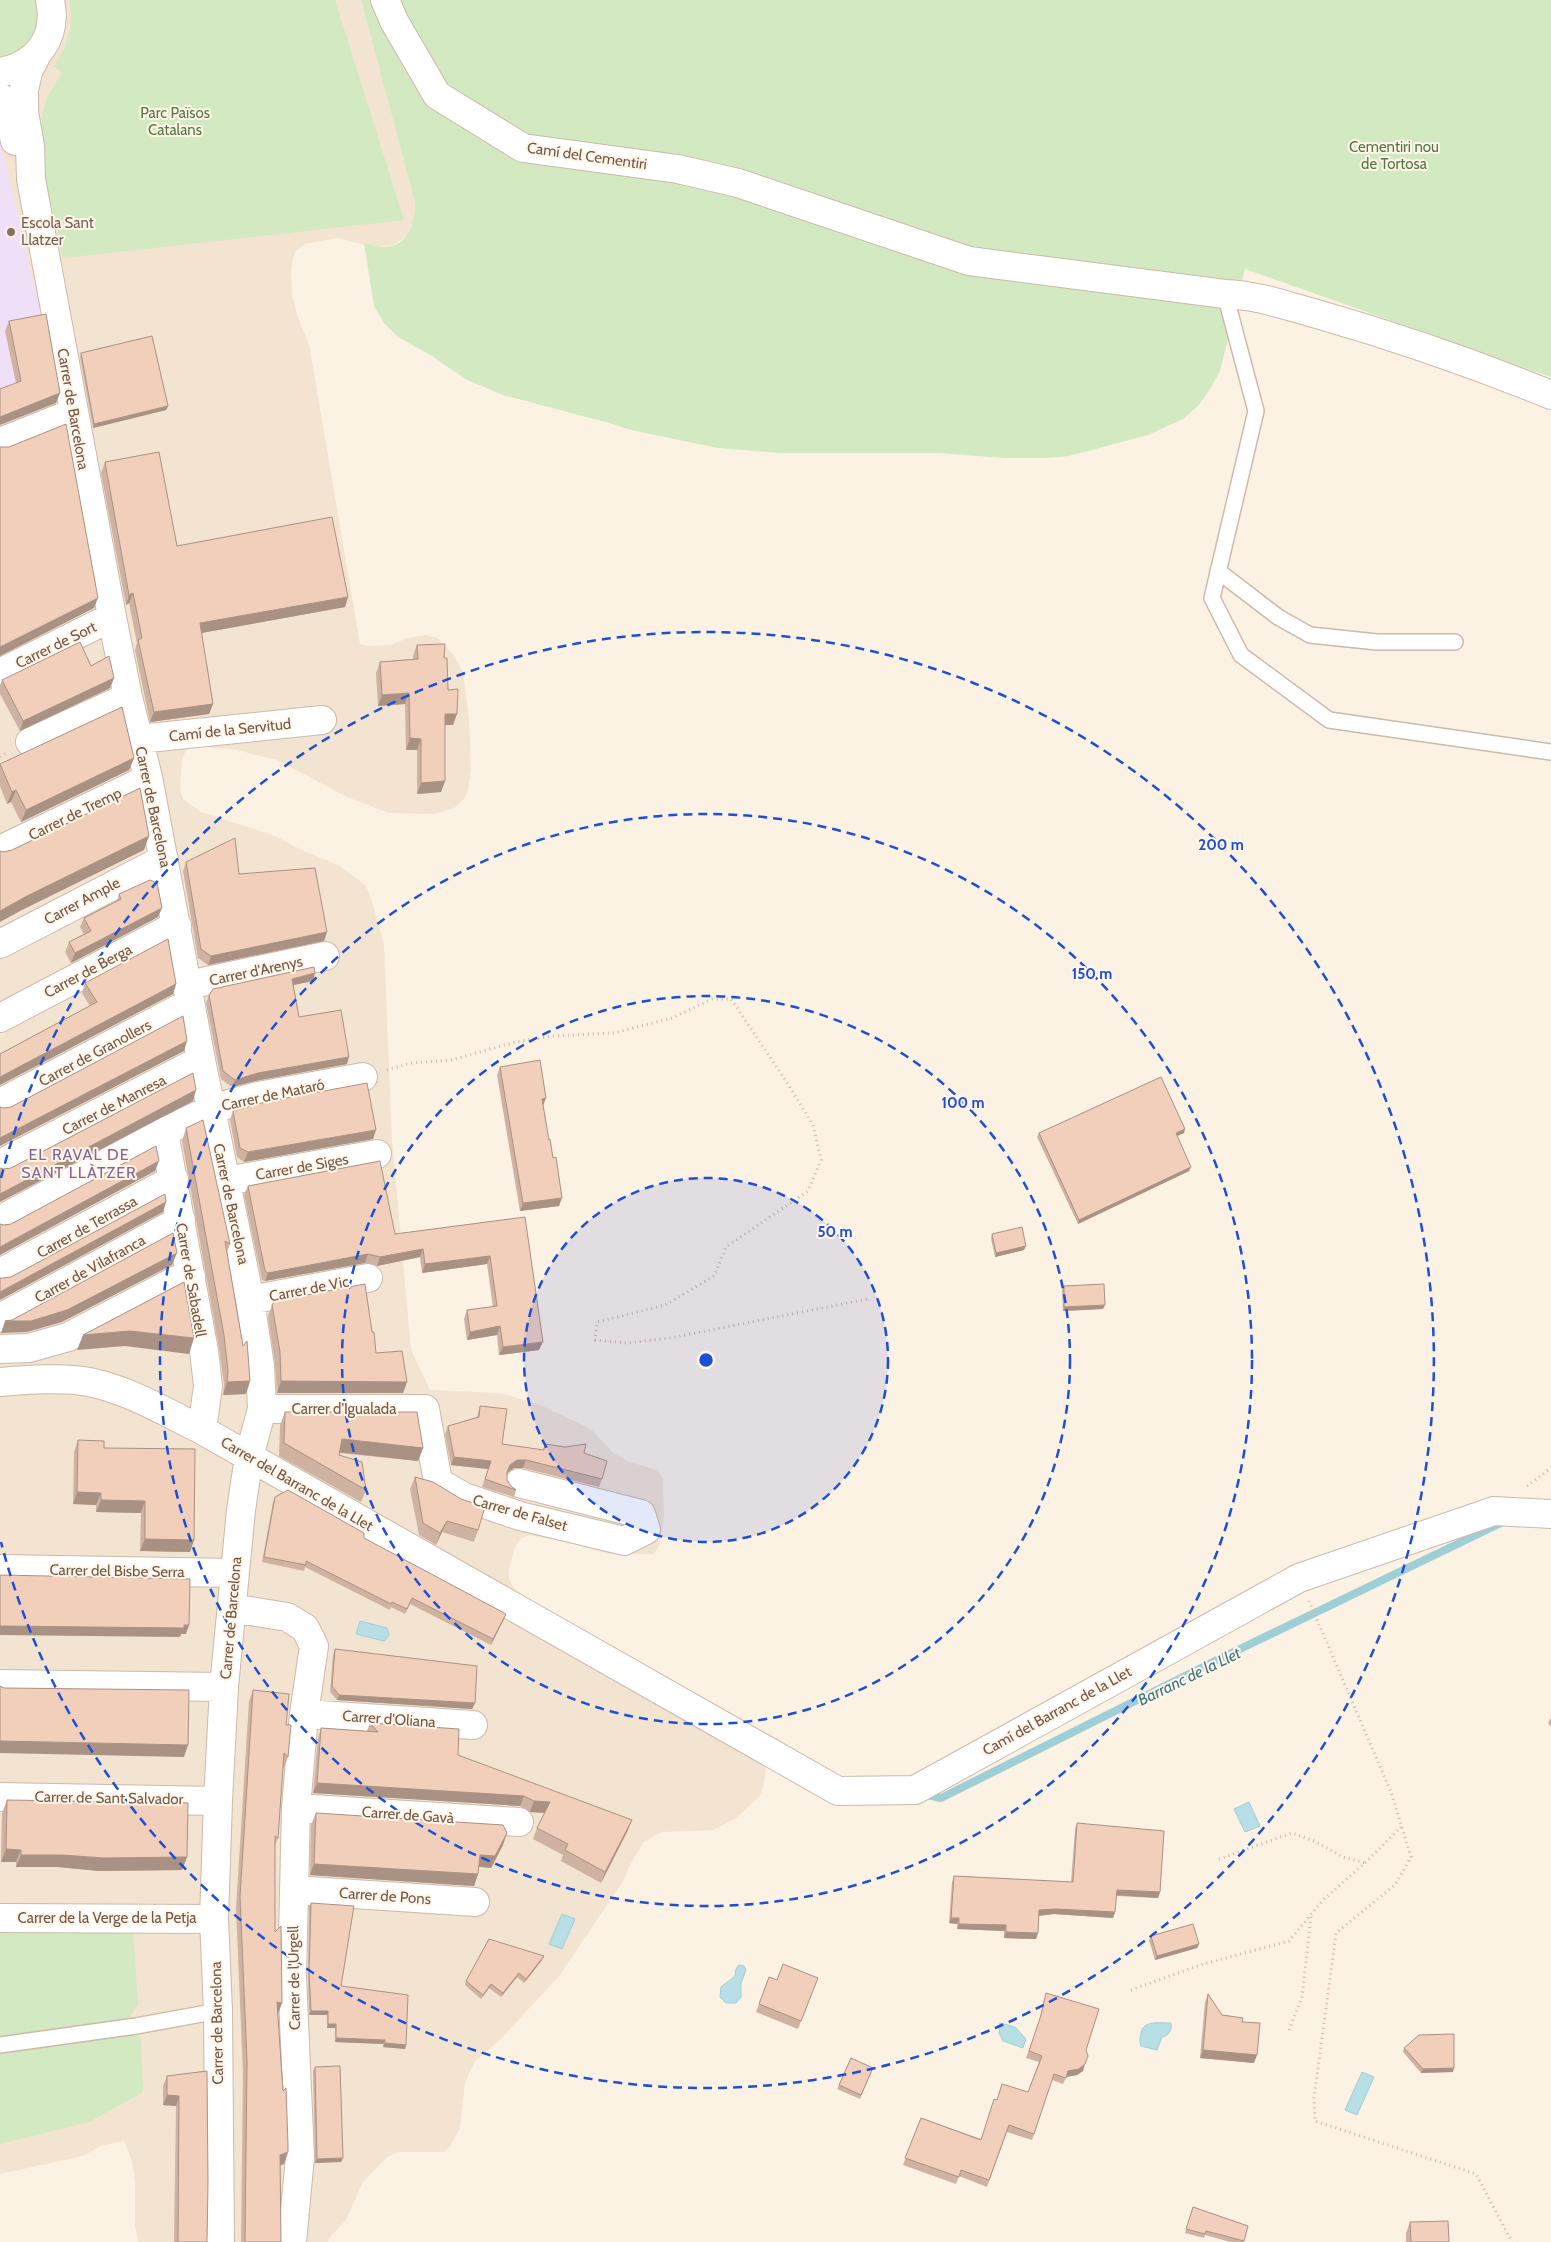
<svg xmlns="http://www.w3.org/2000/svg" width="1551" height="2242" viewBox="0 0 1551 2242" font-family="Cabin,sans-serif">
<rect width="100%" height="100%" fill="#fcf2e3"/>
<path fill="#f3e3d1" d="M0 0H361L415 203 414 222 411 233 394 245 374 247 337 238 305 244 296 251 293 259 291 270 292 294 297 315 309 344 360 644 369 646 390 645 408 638 426 635 437 638 454 655 463 673 469 718 471 770 468 790 464 799 456 807 445 811 435 814 389 813 347 797 277 760 237 750 196 746 186 750 182 759 180 790 183 799 201 812 273 835 302 850 340 866 365 885 370 895 384 944 392 1139 411 1350 430 1390 500 1393 538 1404 585 1426 593 1431 613 1453 630 1462 656 1470 663 1478 664 1517 659 1546 654 1554H608L572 1543 530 1535 520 1539 515 1548 509 1569V1579L514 1588 530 1600 766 1739V1768L763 1788 759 1797 736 1818 713 1830 662 1832 644 1842 628 1868 625 1878 559 1976 499 2041 475 2061 465 2082 460 2128 450 2147 443 2152H398L387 2157 363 2182 346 2220 331 2236 328 2242H138L135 2225V2181L132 2161 124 2141 101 2146 83 2156 0 2174Z"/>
<path fill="#efe0f8" d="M0 140 50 352 0 397Z"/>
<path fill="#d2e9c1" d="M0 0H40L43 11 33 47 0 62Z
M69 0H335L404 220 63 258C55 217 34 147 44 107 48 94 55 84 62 73L54 66C68 44 74 27 69 0Z
M361 0H1551V377L1245 269 1220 371 1210 389 1199 405 1183 419 1148 435 1069 456 1048 458H1005L939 453H780L718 448 631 430 609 423 503 395 465 379 432 356 398 337 384 323 374 306 364 243C399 256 415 236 415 203Z
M0 1929 133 1930 138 2005 128 2019 0 2037Z
M135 2031 141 2039 143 2092 89 2122 0 2144V2053Z"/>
<path fill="#b8dfe5" stroke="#9ecfd7" d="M360 1621 387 1628 389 1635 384 1641 356 1634Z
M1249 1802 1260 1826 1245 1832 1234 1809Z
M562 1914 575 1919 562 1949 549 1944Z
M739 1965 744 1966 746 1970 741 1983V1997L736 2003H726L720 1997 721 1987 735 1976 736 1969Z
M1000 2023 1015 2027 1026 2039 1023 2048 1003 2041 999 2033Z
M1171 2023C1172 2030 1169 2036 1162 2037L1157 2050 1141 2046C1139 2041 1140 2038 1141 2033 1143 2020 1160 2023 1171 2023Z
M1362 2072 1374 2077 1357 2115 1345 2110Z"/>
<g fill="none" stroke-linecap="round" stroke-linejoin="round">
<path stroke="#9ecfd7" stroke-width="8" d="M923 1794 941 1798 1215 1661 1505 1521"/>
<defs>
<path id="service" d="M1225 294 1256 411 1212 598 1241 655 1329 720 1551 752
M1218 571 1278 617 1310 635 1377 642H1455
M0 2045 136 2026 218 2011"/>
<path id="minor" d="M385 0 394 21 437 95 523 148 678 169 738 183 969 261 1225 294C1257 295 1287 306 1317 314 1397 337 1475 364 1551 395
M36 56 28 72 24 90V112L30 146 31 179 112 617 128 697 148 777 201 1060 250 1300 260 1366 262 1409 249 1457 241 1510 224 1687 218 1801 214 1919 218 2011 220 2242
M0 72C37 66 58 37 50 0
M0 97 9 115 15 141
M0 442 73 413
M0 673 112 617
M139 739 322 720
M30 742 128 697
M0 850 137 784 148 777
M0 944 164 859
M188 985 325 956
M0 1018 177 925
M0 1103 190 1003
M164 1132 204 1351 208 1386 202 1430
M0 1164 201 1060
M226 1181 377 1154
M0 1220 164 1132 211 1109 258 1096 363 1077
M0 1273 174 1179
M250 1300 368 1278
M0 1318 181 1220
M0 1349 29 1348 68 1337 177 1280 191 1276
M0 1382C26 1380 64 1377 89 1382 129 1390 165 1412 202 1430L838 1791 915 1790 1299 1578 1494 1511 1551 1514
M262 1409H425L438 1482 464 1497 520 1516 624 1541 646 1530 641 1514 519 1483
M0 1569 235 1573
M232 1608 287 1617 305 1628 314 1646 304 1714 296 1808 292 1976 300 2157 292 2242
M0 1684 224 1687
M304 1714 473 1725
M0 1797 218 1801
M296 1808 519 1822
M294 1890 475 1902
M0 1918 214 1919"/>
</defs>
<use href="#service" stroke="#cdb9aa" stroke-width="18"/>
<use href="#minor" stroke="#cdb9aa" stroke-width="30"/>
<path stroke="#d5b39e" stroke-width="3" stroke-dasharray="1 4" stroke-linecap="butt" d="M0 757 7 753
M387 1070 411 1063 451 1060 515 1042 552 1036 614 1033 672 1018 712 999H731L788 1084 813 1125 821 1160 808 1191 726 1247 714 1276 665 1305 597 1322 595 1340 627 1343 670 1338 868 1299
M1527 1486 1551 1468
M1309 1601 1391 1792 1411 1857 1395 1885 1336 1933 1314 2098 1315 2121 1476 2174 1512 2242
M1219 1859 1292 1833 1314 1841 1343 1857 1365 1863
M1131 1990 1200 1965 1289 1941 1323 1900 1365 1863 1401 1827
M1289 2030 1302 1997 1311 1916"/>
<use href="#service" stroke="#fff" stroke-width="15"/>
<use href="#minor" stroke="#fff" stroke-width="28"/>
</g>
<path fill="#cfb2a1" d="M9 321 56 403 16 383 5 331Z
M81 353 168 406 166 410 93 428 80 357Z
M105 462 177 546 348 597 345 607 201 633 213 704 209 714 150 722 135 650 137 643 129 603 126 605 101 473Z
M417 645 444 658 453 725H445V781L441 792 417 794V750H406L405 704 378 706 376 673 380 662 413 659V656Z
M91 666 114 678 110 688 20 731 0 694V685L2 680Z
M134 758 129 770 21 822 11 802 7 804 0 786V764Z
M186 862 239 874 327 932 324 941 208 965 198 958 183 871Z
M119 894 158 917 71 963 65 952 69 942 84 934 80 927 84 918 117 901Z
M313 981 293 985 299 1017 347 1064 255 1081 232 1087 221 1079 206 1003 209 995Z
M85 983 176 984 173 994 0 1085V1054L90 1006 82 993Z
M500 1067 543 1106 559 1206 520 1211 497 1075Z
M233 1111 373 1139 244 1162 237 1157 230 1120Z
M186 1128 230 1244 227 1252 243 1346 250 1381 246 1394 223 1395 224 1384 219 1348 182 1141Z
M1039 1133H1184L1177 1136 1189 1171 1078 1224 1037 1137Z
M248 1186 395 1234 525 1217 539 1350 499 1355 497 1335 467 1340 464 1319 467 1310 493 1307 487 1264 422 1273 420 1257 377 1266 365 1263 265 1281 262 1280 244 1195Z
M992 1234 1024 1250 995 1257 991 1238Z
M1064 1286 1103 1309 1063 1311 1062 1290Z
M272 1305 376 1353 407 1382 403 1393H277L275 1364 268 1316Z
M480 1406 502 1444 543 1450 545 1444 584 1453 602 1479 599 1487 523 1468H514L508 1472 507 1474V1480L511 1486 516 1490 514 1497 482 1487 488 1469 451 1465 445 1434 448 1426 477 1417Z
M285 1412 423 1448 418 1461 339 1453V1455L366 1490 361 1502 279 1456 280 1425Z
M78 1440 104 1448 194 1540 190 1552 140 1551 141 1513 96 1512V1505L73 1504 74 1452Z
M415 1477 478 1530 474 1542 442 1532 436 1545 419 1535 410 1489Z
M275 1497 364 1538 504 1619 491 1645 410 1604 405 1614 391 1607 390 1610 305 1567 304 1571 262 1562 273 1502Z
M335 1649 475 1703 472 1709 337 1700 330 1692 333 1655Z
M253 1690 286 1725 288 1757 284 1768 283 1767 278 1838 275 1845V1932L278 2014 288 2152 284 2164 280 2165 281 2242H241L243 2073 236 1908 249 1701Z
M1551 1718V1727L1548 1723 1550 1719Z
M370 1723 458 1755 628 1830 601 1883 561 1861 563 1855 533 1839 537 1828 545 1813 530 1812 520 1806 313 1793 318 1738 321 1728 367 1731Z
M7 1800 187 1857 182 1870 99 1871 58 1867H16V1862H1L2 1813Z
M316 1813 503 1845 491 1868 479 1867 478 1874 474 1886 310 1875 311 1825Z
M1077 1823 1160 1892 1158 1898 1116 1896 1115 1912 1113 1918 1054 1914 1039 1916 1036 1939 1004 1938V1931L957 1929V1924L949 1923 952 1882 954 1876 1071 1882 1075 1829Z
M311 1903 341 1986 406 2045 405 2049 383 2047V2044L335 2042V2028H327V2015H309L308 1976 309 1907Z
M1151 1936 1199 1944 1197 1948 1155 1960 1149 1940Z
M542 1960 524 1983 517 1977 501 1997 489 1988 481 1999 465 1985 466 1981Z
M769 1977 777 1980 818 1978 798 2029 756 2012Z
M1046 1993 1086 2050 1083 2071 1077 2075 1066 2077 1063 2084 1052 2080 1032 2140 1007 2132 987 2187 959 2176 956 2184 903 2165 921 2118 981 2139 997 2100 1028 2092 1039 2062 1026 2058 1039 2022 1044 2000Z
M1208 1994 1222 2015 1242 2022 1254 2063 1200 2058 1205 2002Z
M1404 2048 1453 2072 1421 2073 1403 2052Z
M315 2067 341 2162 315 2163 313 2071Z
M873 2068 860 2099 837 2089 839 2085Z
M207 2071V2242H174L176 2106 163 2105V2086L167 2076Z
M1193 2207 1248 2226 1243 2242H1230L1205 2235 1204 2238 1185 2233Z
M1410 2222 1449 2242H1406V2233Z"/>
<path fill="#a99183" d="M60 393 56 403 0 425V417Z
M168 406 166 410 93 428 94 424Z
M133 593 129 603 126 605 129 595Z
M348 597 345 607 196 634 200 623Z
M98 598 94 608 0 656V647Z
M114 678 110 688 20 731 23 721Z
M409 693 405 704 378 706 382 695Z
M213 704 209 714 150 722 154 712Z
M445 714H457L453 725H441Z
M410 738 421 739 417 750H406Z
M134 758 129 770 21 822 26 810Z
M445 781 441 792 417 794 421 783Z
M16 790 11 802 7 804 12 792Z
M149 836 144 850 22 910 0 922V911L27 896Z
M162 908 158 917 71 963 75 953Z
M327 932 324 941 208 965 211 956Z
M315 973 313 981 289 986 292 979Z
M176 984 173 994 0 1085V1077Z
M187 1041 184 1051 0 1146V1138Z
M349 1057 347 1064 255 1081 232 1087 235 1080 258 1073Z
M196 1090 193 1101 0 1202V1194Z
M546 1098 543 1106 539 1107 542 1099Z
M1185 1129 1184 1133 1175 1137 1176 1133Z
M376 1130 373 1139 244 1162 248 1152Z
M159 1161 155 1171 0 1255V1247Z
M1191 1167 1189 1171 1078 1224 1079 1220Z
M562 1198 559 1206 520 1211 523 1203Z
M166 1202 163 1212 0 1300V1292Z
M1026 1246 1024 1250 995 1257 996 1253Z
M423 1249 420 1257 377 1266 380 1257Z
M177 1253 172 1265 62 1322 27 1332 1 1333 5 1321H31Z
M368 1254 365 1263 265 1281 268 1273Z
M490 1256 487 1264 422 1273 425 1264Z
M1105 1305 1103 1309 1063 1311 1064 1307Z
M500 1326 497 1335 467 1340 470 1332Z
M130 1331 194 1338 189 1354 125 1346 77 1350 83 1335Z
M543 1342 539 1350 499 1355 503 1347Z
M250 1381 246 1394 223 1395 227 1382Z
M281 1381 407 1382 403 1393H277Z
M342 1439 423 1448 418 1461 337 1452Z
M454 1457 491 1461 488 1469 451 1465Z
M517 1460H526L523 1468H514L508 1472 504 1480 510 1465Z
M77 1492 101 1493 96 1505 73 1504Z
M101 1500 145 1501 141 1513 96 1512Z
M447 1521 442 1532 436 1545 440 1533Z
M145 1539 194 1540 190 1552 140 1551Z
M506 1614 504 1619 491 1645 493 1639Z
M189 1625 186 1634H181L180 1637 0 1635V1626Z
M339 1695 475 1703 472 1709 337 1700Z
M0 1741 188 1745 184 1757 0 1753Z
M317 1783 524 1796 520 1806 313 1793Z
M534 1801 550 1802 546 1813 530 1812Z
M632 1820 628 1830 601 1883 605 1872Z
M507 1833 503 1845 491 1868 476 1866 480 1855Z
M6 1849 21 1850 16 1862H1Z
M21 1855H62L187 1857 182 1870 99 1871 58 1867H16Z
M314 1864 478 1874 474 1886 310 1875Z
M1117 1890 1160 1892 1158 1898 1114 1895Z
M1056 1909 1115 1912 1113 1918 1054 1914 1037 1916 1039 1910Z
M951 1918H959L957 1924 949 1923Z
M959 1924 1006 1925 1004 1931 957 1929Z
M1006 1932 1038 1933 1036 1939 1004 1938Z
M1199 1944 1197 1948 1155 1960 1157 1956Z
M544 1956 542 1960 524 1983 526 1979Z
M519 1973 517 1977 501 1997 503 1993Z
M491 1984 489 1988 481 1999 483 1995Z
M277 2002 282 2003 278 2014Z
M311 2011H328L327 2015H309Z
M328 2024H336L335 2028H327Z
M336 2038 385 2040 383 2044 335 2042Z
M385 2043 406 2045 405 2049 383 2047Z
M1203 2050 1257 2055 1254 2063 1200 2058Z
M1085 2064 1083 2071 1077 2075 1066 2077 1068 2071Z
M1454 2068 1453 2072 1421 2073 1423 2069Z
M167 2095 179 2096 176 2106 163 2105Z
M288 2152 284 2164 276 2167 280 2155Z
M343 2158 341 2162 315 2163 317 2159Z"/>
<path fill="#f1cfbb" stroke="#a99183" d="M46 314 60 393 0 417V389L21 381 9 321Z
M152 336 168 406 94 424 81 353Z
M66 424 98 598 0 647V447H9Z
M159 452 177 546 332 517 348 597 200 623 213 704 154 712 138 640 142 638 133 593 129 595 105 462Z
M80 642 91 666 109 656 114 678 23 721 2 680Z
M445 644 444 658H447L448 690 458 689 457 714H445V781L421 783V739L410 738 409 693 382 695 380 662 418 659 417 645Z
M122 707 134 758 26 810 16 790 12 792 0 764Z
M140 788 149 836 27 896 0 911V851L3 852 12 850Z
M235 838 239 874 315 868 327 932 211 956 201 949 186 862Z
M150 880 157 883 162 908 75 953 69 942 91 931 84 918 121 899 119 894Z
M168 939 176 984 0 1077V1054L97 1002 85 983Z
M314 967 315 973 292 979 299 1017 341 1010 349 1057 258 1073 235 1080 223 1071 209 995 213 989Z
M183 1016 187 1041 0 1138V1107L4 1108 11 1107Z
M540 1060 546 1098 542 1099 549 1140 550 1139 553 1158 556 1157 562 1198 523 1203 500 1067Z
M193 1073 196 1090 0 1194V1168L3 1169 11 1168Z
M1161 1077 1185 1129 1176 1133 1191 1167 1079 1220 1039 1133Z
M367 1083 376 1130 248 1152 240 1148 233 1111 265 1102Z
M203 1120 230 1244 225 1241 243 1346 247 1341 250 1381 227 1382 228 1371 224 1335 186 1128Z
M156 1146 159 1161 0 1247V1224L4 1225 11 1224Z
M380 1161 395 1234 525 1217 543 1342 503 1347 500 1326 470 1332 467 1310 497 1306 490 1256 425 1264 423 1249 380 1257 368 1254 268 1273 265 1271 248 1186Z
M165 1194 166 1202 0 1292V1278H3L11 1277Z
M1022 1227 1026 1246 996 1253 992 1234Z
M173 1233 177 1253 67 1310 31 1321H5L12 1320Z
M184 1282 194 1338 130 1331 83 1335Z
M365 1284 372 1332H374L376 1353 402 1351 407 1382 281 1381 280 1352 272 1305 275 1301Z
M1104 1284 1105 1305 1064 1307V1286Z
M480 1406 507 1409 502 1444 544 1450 545 1444 565 1447 586 1444 584 1453 607 1461 602 1479 526 1460H517L510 1465 507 1472V1480L511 1486 516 1490 485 1479 491 1461 454 1457 448 1426 479 1417Z
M285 1412H417L423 1448 342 1439 339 1455 362 1462 366 1490 284 1443Z
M78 1440 104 1441V1448L195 1449 194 1540 145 1539V1501L101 1500V1493L77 1492Z
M415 1477 433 1482 461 1499 485 1507 478 1530 447 1521 440 1533 423 1523Z
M288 1490 364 1533V1538L506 1614 493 1639 412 1598 407 1609 392 1602 391 1604 306 1561V1565L264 1557 275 1497Z
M0 1575 190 1579 189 1625H184V1628L0 1626Z
M335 1649 477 1666 475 1703 339 1695 332 1686Z
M0 1686 4 1688 189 1690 188 1745 0 1741Z
M253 1690 289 1694 286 1725H291L288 1757 284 1753 278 1838 275 1836V1932L281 1926 282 2003 277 2002 283 2091 286 2088 288 2145V2152L280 2155 281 2242H245L247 2061 240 1897Z
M370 1723 459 1729 458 1755 632 1820 605 1872 565 1850 568 1844 537 1828 550 1802 534 1801 524 1796 317 1783 321 1728 378 1732Z
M7 1800 188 1803 187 1857 104 1858 62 1855H21V1850L6 1849Z
M316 1813 503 1825 507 1833 495 1856 480 1855 478 1874 314 1864Z
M1077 1823 1164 1831 1160 1892 1117 1890 1115 1912 1056 1909 1039 1910 1038 1933 1006 1932V1925L959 1924V1918H951L954 1876 1073 1882Z
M311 1903 354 1906 341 1986 408 1995 406 2045 385 2043V2040L336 2038V2024H328V2011H311L309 1972Z
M1193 1924 1199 1944 1157 1956 1151 1936Z
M489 1939 544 1956 526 1979 519 1973 503 1993 491 1984 483 1995 466 1981Z
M783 1964 818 1978 801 2021 759 2004 769 1977 777 1980Z
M1046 1993 1099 2009 1086 2050 1088 2056 1085 2064 1079 2069 1068 2071 1066 2078 1054 2074 1034 2134 1009 2125 989 2180 961 2170 959 2177 905 2158 921 2118 981 2140 994 2099 997 2100 1002 2084 1028 2092 1042 2056 1029 2051 1041 2015Z
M1208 1994 1222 2015 1243 2018 1242 2022 1260 2023 1257 2055 1203 2050Z
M1454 2034V2068L1423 2069 1404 2048 1419 2035Z
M851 2058 873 2068 861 2095 839 2085Z
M340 2066 343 2158 317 2159 315 2067Z
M207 2071 208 2183 207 2242H178L179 2096 167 2095V2076Z
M1193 2207 1248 2226 1244 2241 1206 2231 1205 2234 1186 2229Z
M1448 2221 1449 2242H1411L1410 2222Z"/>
<circle cx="706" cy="1360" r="182" fill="#1d4ed8" fill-opacity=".12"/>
<g fill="none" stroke="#1d4ed8" stroke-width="2.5" stroke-dasharray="9 6">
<circle cx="706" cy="1360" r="182"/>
<circle cx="706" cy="1360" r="364"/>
<circle cx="706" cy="1360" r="546"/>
<path d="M1 1178A728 728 0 1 1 1 1542"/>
</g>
<circle fill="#8d6e63" stroke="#fff6e9" stroke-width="2" cx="11" cy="232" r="5"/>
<g text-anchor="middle" stroke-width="4" stroke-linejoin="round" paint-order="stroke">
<g font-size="15" fill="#537942" stroke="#fff6e9">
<text x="175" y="118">Parc Països<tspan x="175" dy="17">Catalans</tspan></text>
<text x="1394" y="152">Cementiri nou<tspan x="1394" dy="17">de Tortosa</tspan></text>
</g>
<g font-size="15" fill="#735849" stroke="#fff6e9">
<text transform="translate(587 156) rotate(8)" y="5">Camí del Cementiri</text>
<text transform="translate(73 409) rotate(80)" y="5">Carrer de Barcelona</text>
<text transform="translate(56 645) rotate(-26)" y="5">Carrer de Sort</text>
<text transform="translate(230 730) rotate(-6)" y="5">Camí de la Servitud</text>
<text transform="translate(153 807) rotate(78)" y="5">Carrer de Barcelona</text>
<text transform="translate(75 814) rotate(-26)" y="5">Carrer de Tremp</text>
<text transform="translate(82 901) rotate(-28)" y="5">Carrer Ample</text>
<text transform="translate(88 971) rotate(-28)" y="5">Carrer de Berga</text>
<text transform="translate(256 971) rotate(-12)" y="5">Carrer d'Arenys</text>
<text transform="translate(95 1053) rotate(-28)" y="5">Carrer de Granollers</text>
<text transform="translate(273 1095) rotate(-12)" y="5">Carrer de Mataró</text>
<text transform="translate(114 1105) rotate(-27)" y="5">Carrer de Manresa</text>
<text transform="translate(302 1167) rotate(-10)" y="5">Carrer de Siges</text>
<text transform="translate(231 1204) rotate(78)" y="5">Carrer de Barcelona</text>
<text transform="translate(87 1227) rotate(-29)" y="5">Carrer de Terrassa</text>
<text transform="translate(90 1269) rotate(-29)" y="5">Carrer de Vilafranca</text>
<text transform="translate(191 1280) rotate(80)" y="5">Carrer de Sabadell</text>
<text transform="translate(309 1289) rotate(-11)" y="5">Carrer de Vic</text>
<text x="344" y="1414">Carrer d'Igualada</text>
<text transform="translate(297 1484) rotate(30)" y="5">Carrer del Barranc de la Llet</text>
<text transform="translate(520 1513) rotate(16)" y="5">Carrer de Falset</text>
<text transform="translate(117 1571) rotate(1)" y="5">Carrer del Bisbe Serra</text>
<text transform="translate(231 1618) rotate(-85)" y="5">Carrer de Barcelona</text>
<text transform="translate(1057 1711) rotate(-29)" y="5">Camí del Barranc de la Llet</text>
<text transform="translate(389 1719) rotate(4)" y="5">Carrer d'Oliana</text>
<text transform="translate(109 1798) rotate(1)" y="5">Carrer de Sant Salvador</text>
<text transform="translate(408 1815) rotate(4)" y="5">Carrer de Gavà</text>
<text transform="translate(385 1896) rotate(4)" y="5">Carrer de Pons</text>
<text x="107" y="1923">Carrer de la Verge de la Petja</text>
<text transform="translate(294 1978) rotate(-91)" y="5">Carrer de l'Urgell</text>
<text transform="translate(217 2023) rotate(-91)" y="5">Carrer de Barcelona</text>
</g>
<g font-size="15" fill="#785e54" stroke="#fff6e9" text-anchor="start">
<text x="21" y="228">Escola Sant<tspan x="21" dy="17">Llatzer</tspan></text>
</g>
<g font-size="16" letter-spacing="1" fill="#856597" stroke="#fff6e9">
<text x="79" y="1160">EL RAVAL DE<tspan x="79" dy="18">SANT LLÀTZER</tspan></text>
</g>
<g font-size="16" font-style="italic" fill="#40767f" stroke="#fff6e9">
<text transform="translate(1189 1676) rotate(-26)" y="6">Barranc de la Llet</text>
</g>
</g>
<circle cx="706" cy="1360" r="8" fill="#1d4ed8" stroke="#fff6e9" stroke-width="2.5"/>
<g font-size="15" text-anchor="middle" font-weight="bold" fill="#1d4ed8" stroke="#fff6e9" stroke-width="4" stroke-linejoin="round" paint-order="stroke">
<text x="1221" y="850">200 m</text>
<text x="1092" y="979">150 m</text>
<text x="963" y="1108">100 m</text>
<text x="835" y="1237">50 m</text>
</g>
</svg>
